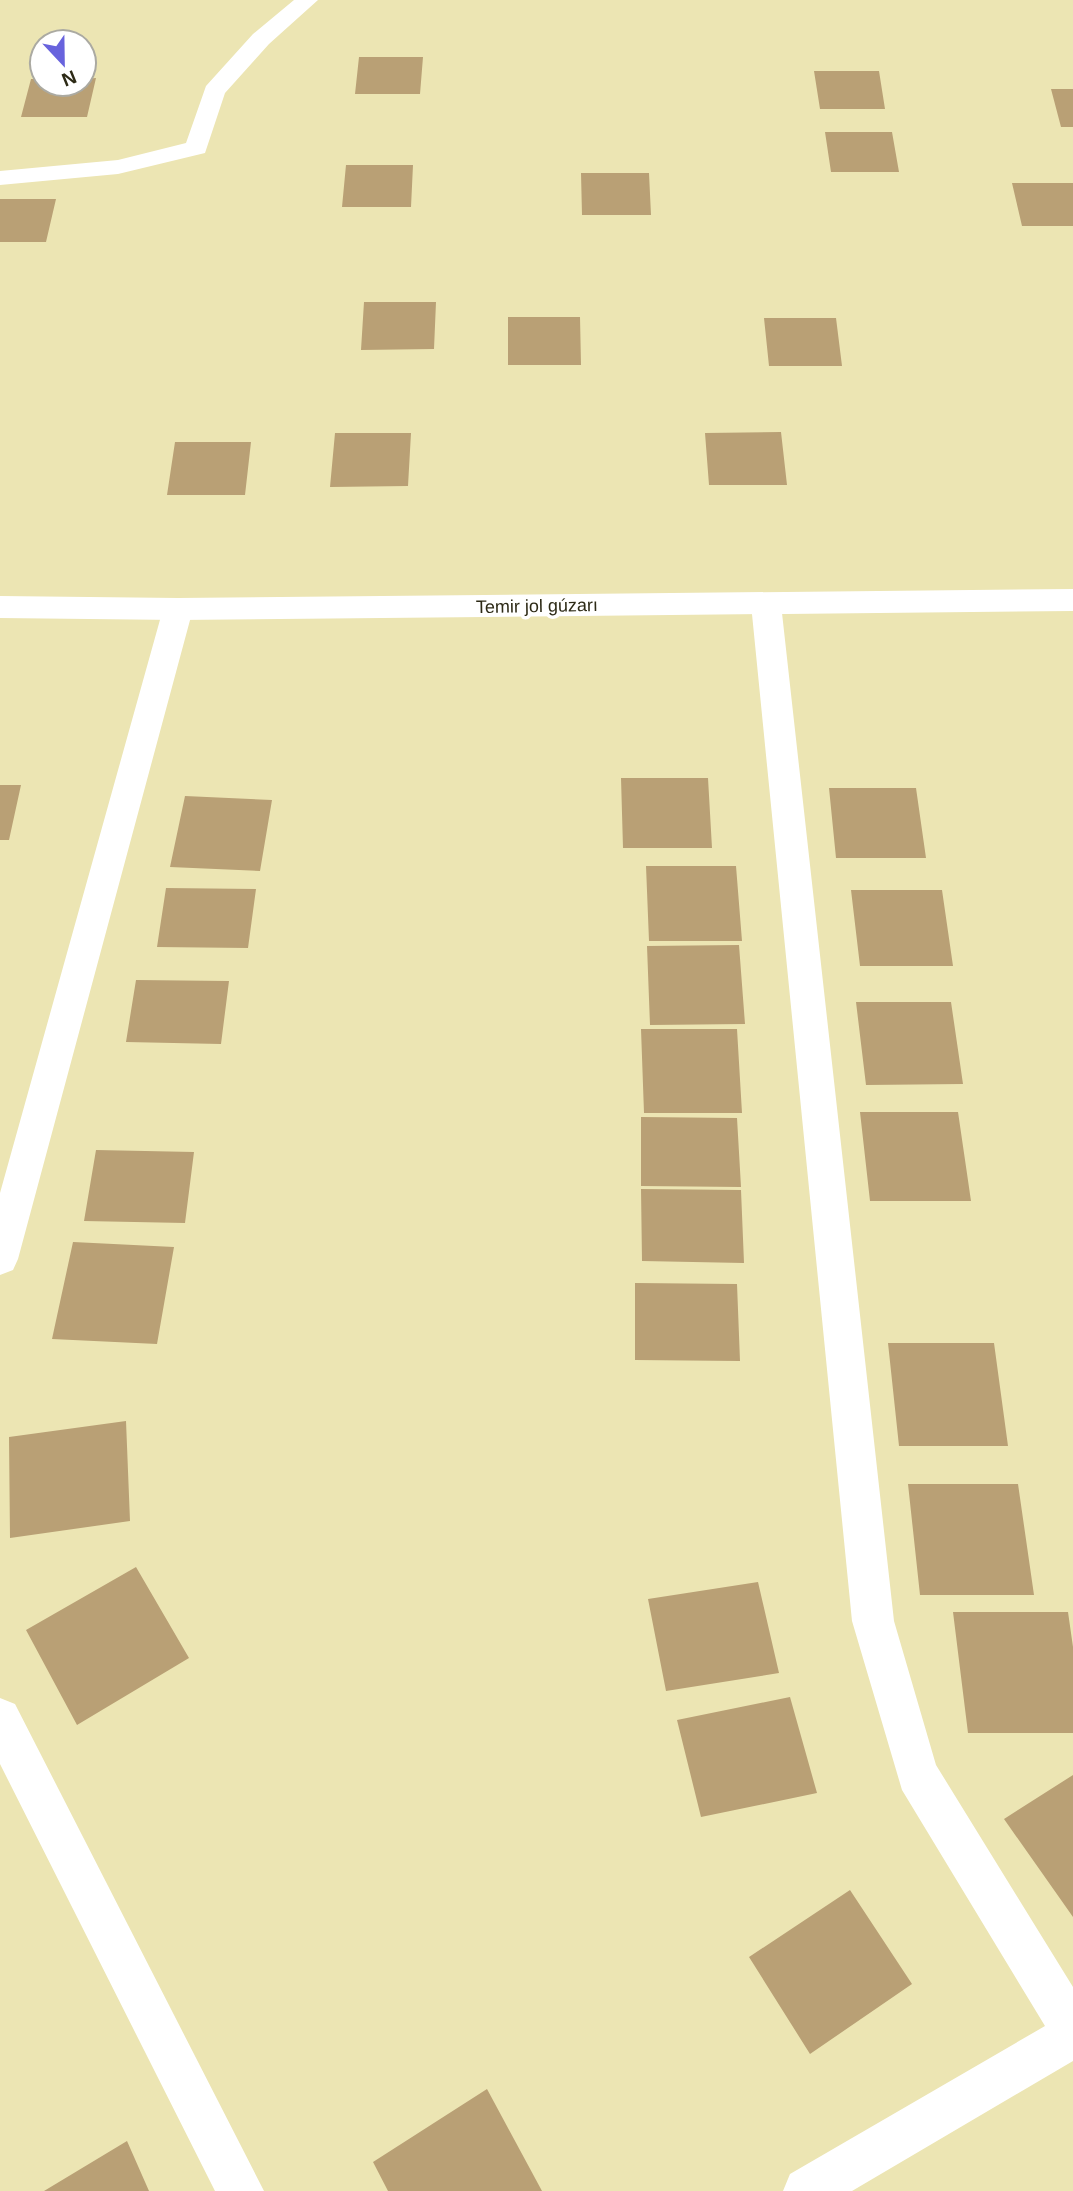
<svg xmlns="http://www.w3.org/2000/svg" width="1073" height="2191" viewBox="0 0 1073 2191" font-family="Helvetica,sans-serif">
<rect width="100%" height="100%" fill="#ece5b3"/>
<path fill="#b9a075" d="M359 57H423L420 94H355Z
M814 71H879L885 109H820Z
M96 78 87 117H21L31 79H42V84H84V79Z
M1051 89H1073V127H1061Z
M825 132H892L899 172H831Z
M346 165H413L411 207H342Z
M581 173H649L651 215H582Z
M1012 183H1073V226H1022Z
M0 199H56L46 242H0Z
M364 302H436L434 349 361 350Z
M508 317H580L581 365H508Z
M764 318H836L842 366H769Z
M781 432 787 485H709L705 433Z
M335 433H411L408 486 330 487Z
M175 442H251L245 495H167Z
M621 778H708L712 848H623Z
M0 785H21L9 840H0Z
M829 788H916L926 858H836Z
M185 796 272 800 260 871 170 867Z
M646 866H736L742 941H649Z
M166 888 256 889 248 948 157 947Z
M851 890H942L953 966H860Z
M739 945 745 1024 650 1025 647 946Z
M136 980 229 981 221 1044 126 1042Z
M856 1002H951L963 1084 866 1085Z
M641 1029H737L742 1113H644Z
M860 1112H958L971 1201H870Z
M641 1117 737 1118 741 1187 641 1186Z
M96 1150 194 1152 185 1223 84 1221Z
M641 1189 741 1190 744 1263 642 1261Z
M73 1242 174 1247 157 1344 52 1339Z
M635 1283 737 1284 740 1361 635 1360Z
M888 1343H994L1008 1446H899Z
M126 1421 130 1521 10 1538 9 1437Z
M908 1484H1018L1034 1595H920Z
M136 1567 189 1658 77 1725 26 1630Z
M758 1582 779 1673 666 1691 648 1599Z
M953 1612H1068L1073 1647V1733H968Z
M790 1697 817 1793 701 1817 677 1720Z
M1073 1775V1917L1004 1819Z
M850 1890 912 1984 810 2054 749 1957Z
M487 2089 542 2191H388L373 2162Z
M127 2141 149 2191H44Z"/>
<g fill="none" stroke-linecap="round" stroke-linejoin="round">
<path fill="#fff" fill-rule="evenodd" d="M294 0H318L269 44 225 93 205 153 118 174 0 185V171L118 160 186 143 206 86 253 34Z
M766 594 776 597 781 604 894 1621 936 1765 1073 1987V2061L852 2191H783L790 2174 1045 2026 902 1790 852 1621 751 604 756 597Z
M178 599 188 602 193 609 18 1259 13 1270 0 1275V1193L163 609 168 602Z
M0 1698 15 1704 264 2191H215L0 1764Z"/>
<path fill="#fff" fill-rule="evenodd" d="M1073 589V611L178 620 0 618V596L178 598Z"/>
</g>
<g text-anchor="middle" stroke-width="7" stroke-linejoin="round" paint-order="stroke">
<g font-size="18" fill="#2d2a16" stroke="#fff">
<text transform="translate(537 606) rotate(-1)" y="6">Temir jol gúzarı</text>
</g>
</g>
<g transform="translate(63 63) rotate(158)"><circle r="33" fill="#ffffff" stroke="#abaaa2" stroke-width="2"/>
<path d="M0-5L12 26L0 18L-12 26Z" fill="#6863dd"/>
<text y="-10" font-size="19" font-weight="bold" text-anchor="middle" fill="#2d2a16">N</text>
</g>
</svg>
